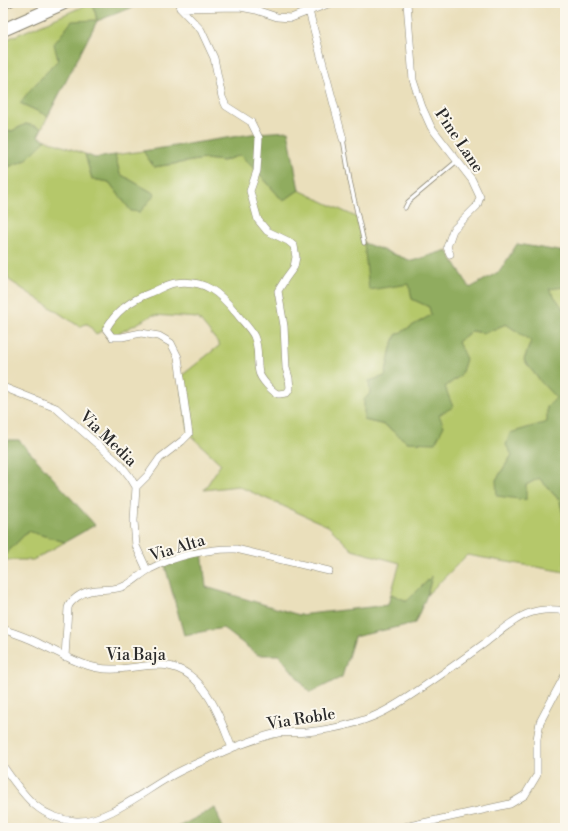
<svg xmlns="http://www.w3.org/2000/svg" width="568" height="831" viewBox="0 0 568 831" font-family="'Libre Bodoni',serif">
<rect width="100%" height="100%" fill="#fbf7ec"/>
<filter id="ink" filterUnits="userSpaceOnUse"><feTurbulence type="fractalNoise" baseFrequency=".025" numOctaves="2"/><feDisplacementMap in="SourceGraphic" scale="8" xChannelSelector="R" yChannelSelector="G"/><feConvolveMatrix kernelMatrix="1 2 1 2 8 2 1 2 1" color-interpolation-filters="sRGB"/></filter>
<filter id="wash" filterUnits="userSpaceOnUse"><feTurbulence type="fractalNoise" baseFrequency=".012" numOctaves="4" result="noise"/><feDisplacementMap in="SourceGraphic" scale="16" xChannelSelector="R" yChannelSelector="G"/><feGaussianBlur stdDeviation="0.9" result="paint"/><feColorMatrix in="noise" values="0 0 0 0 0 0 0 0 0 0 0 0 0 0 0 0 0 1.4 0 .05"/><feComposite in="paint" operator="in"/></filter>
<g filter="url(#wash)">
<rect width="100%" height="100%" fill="#eadfbb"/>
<path fill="#b5c86b" stroke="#707a4b" d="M91 3H93L97 21 58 60 20 103 48 116 42 128 26 124 12 131 3 132V41Z
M46 140 85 154 92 179 109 182 131 211 155 194 120 174 115 155 143 151 154 167 205 159 223 161 240 155 257 171 283 201 299 190 358 218 364 243 410 284 412 299 429 307 432 315 396 335 391 348 385 376 370 393 364 420 385 425 407 442 438 415 445 387 461 375 458 342 471 331 485 333 506 324 531 341 524 360 540 381 557 398 547 407 548 422 512 455 496 480 526 485 539 478 560 501 565 524V572L467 555 427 595 432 577 407 601 391 594 400 563 352 550 328 526 238 486 204 490 221 464 189 434 180 377 220 345 198 318 153 315 112 337 106 329 96 334 88 324H85L80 327 9 280 3 260V169L26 160Z
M565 287V311L548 288Z
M28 531 65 542 33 560H3V557Z"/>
<path fill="#90ac5f" stroke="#5e6c45" d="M93 3H143L97 21 48 116 20 103 30 90 58 60 54 44 72 21 97 20Z
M26 124 42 128 38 136 46 140 26 160 3 169V132L12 131Z
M288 131 299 190 283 201 257 171 240 155 223 161 205 159 154 167 143 151 258 133Z
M85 154 95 158 115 155 120 174 155 194 140 212 131 211 109 182 92 179Z
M364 243 412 261 447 250 470 288 500 271 517 244 565 252V287L549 289 565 311 561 341 565 342V524L560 501 539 478 526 485V500L497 496 496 480 512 455 506 445 510 433 547 422V407L556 398 540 381 524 360 531 341 506 324 485 333 471 331 458 342 466 359 461 375 445 387 453 407 439 415 444 426 435 443 407 442 385 425 364 420V400L370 393 369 381 385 376 391 348 396 335 431 315 429 307 412 299 409 284 369 290Z
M3 440H19L95 525 65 542 28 531 3 557Z
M202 551 206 587 299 615 388 605 391 594 407 601 432 576 427 595 415 623 354 637 342 677 310 693 279 655H258L223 628 184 635 164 562Z
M215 808 223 828H176Z"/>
</g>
<g filter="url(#ink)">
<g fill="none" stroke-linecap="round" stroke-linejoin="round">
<defs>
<path id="service" d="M343 139 350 181 364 243
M405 208 408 202 457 161"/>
<path id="minor" d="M331 3 309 11 343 139
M407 3 413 80 422 107 431 127 472 180 480 197 477 206 453 230 447 247 450 254
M180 8 240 7 256 10 277 17 291 18 309 11
M3 387 56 408 120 464 130 477 136 487 134 521 136 546 147 570
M136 487 148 475 160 458 182 441 189 434 178 357 171 343 159 336 141 333 122 337H112L106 329C116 311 131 300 150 293 158 290 167 284 175 283 205 279 220 293 237 314 242 321 250 328 254 336 260 350 256 359 259 372 260 378 272 392 278 394 281 394 284 393 287 393L290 388 289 378 286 368 284 326 278 291 286 278 294 267 296 257 294 246 288 241 267 231 258 220 250 191 257 171 259 138 251 122 226 106 222 97 214 58 201 30 180 8
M3 629C16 634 30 638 42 645 60 653 79 665 98 668 119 672 138 665 159 665 204 666 218 714 232 748
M65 657 68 608C69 603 73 600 77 597 92 586 106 592 122 587 132 584 140 574 150 569 174 556 209 548 236 549L329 571
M3 766C23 794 38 819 76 821 106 823 145 790 171 776 190 765 212 757 232 748 246 743 263 736 278 733 287 732 297 733 307 732 336 729 367 722 392 707 424 688 455 665 485 643 498 633 512 620 527 614 540 609 552 609 565 611
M400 828 510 804 525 795 537 775V739L540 722 565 675"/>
<path id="motorway" d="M3 30 64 3"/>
</defs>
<use href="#service" stroke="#8a8573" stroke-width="5"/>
<use href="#minor" stroke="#8a8573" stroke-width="8"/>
<use href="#motorway" stroke="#8a8573" stroke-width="14"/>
<use href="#service" stroke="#fff" stroke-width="3.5"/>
<use href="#minor" stroke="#fff" stroke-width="7"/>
<use href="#motorway" stroke="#fff" stroke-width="12"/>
<defs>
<path id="rail" d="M3 8 15 3"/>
</defs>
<use href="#rail" stroke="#2b2b2b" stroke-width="3.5"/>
<use href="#rail" stroke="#fbf7ec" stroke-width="2" stroke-dasharray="6" stroke-linecap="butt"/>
</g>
</g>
<g text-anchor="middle" stroke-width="4" stroke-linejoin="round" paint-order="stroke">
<g font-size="16" fill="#2b2b2b" stroke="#fbf7ec">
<text transform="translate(460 140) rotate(56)" y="6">Pine Lane</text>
<text transform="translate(109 438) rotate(44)" y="6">Via Media</text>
<text transform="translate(177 547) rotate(-17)" y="6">Via Alta</text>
<text x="136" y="660">Via Baja</text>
<text transform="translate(301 718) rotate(-9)" y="6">Via Roble</text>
</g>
</g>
<rect width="568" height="831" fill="none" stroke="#fbf7ec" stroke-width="16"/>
</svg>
